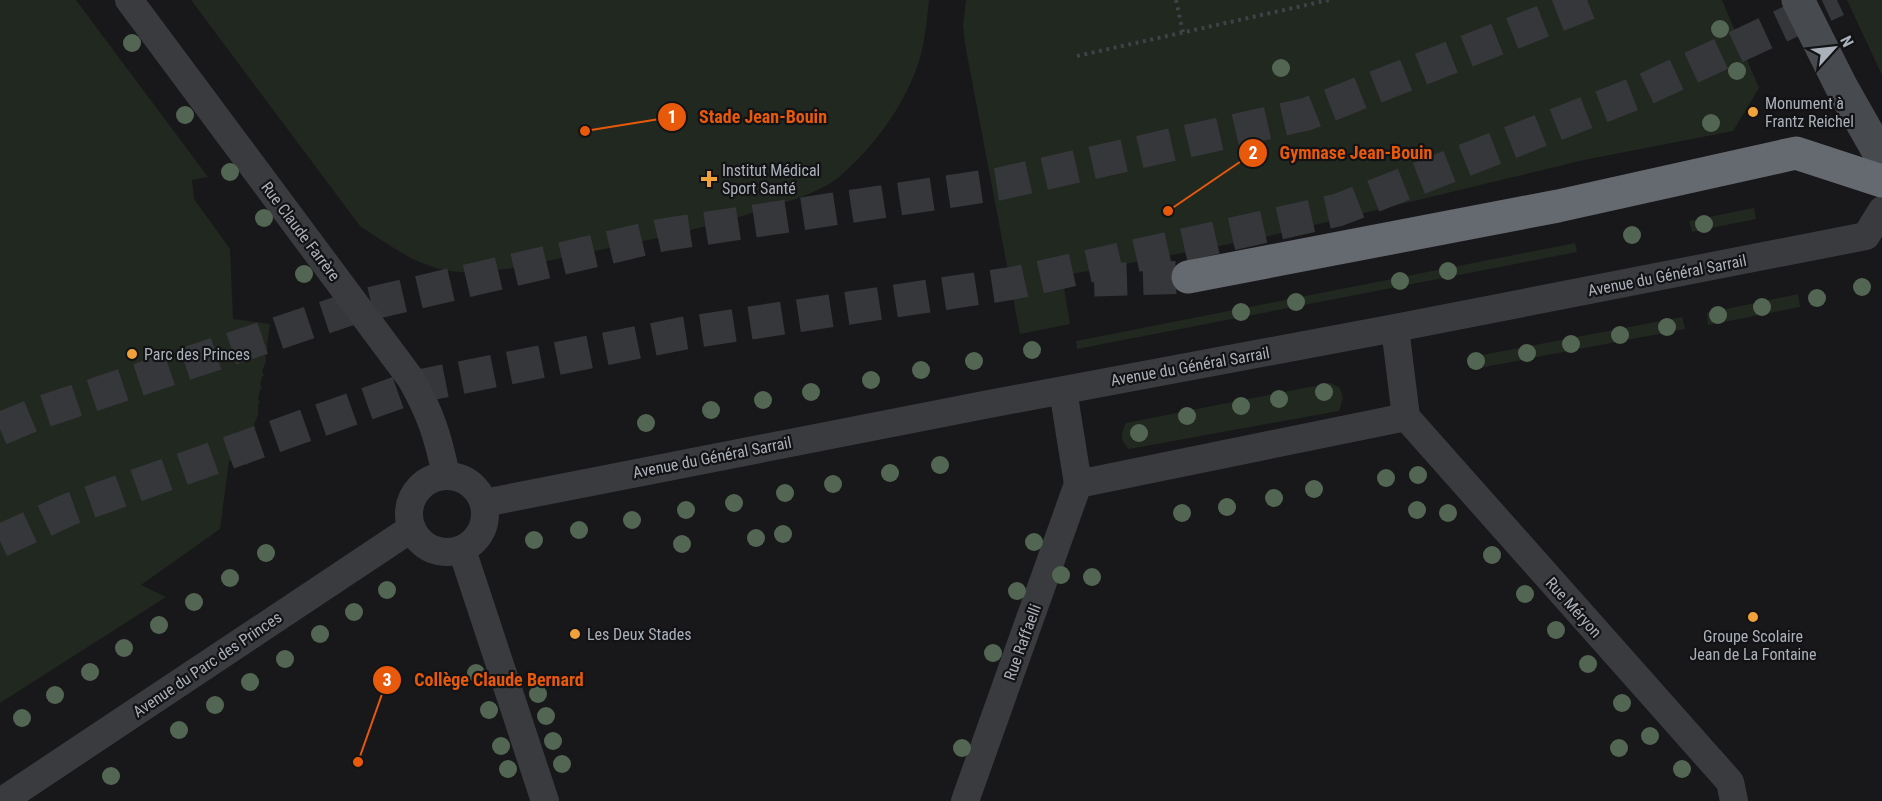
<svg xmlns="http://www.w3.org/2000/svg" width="1882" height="801" viewBox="0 0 1882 801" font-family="'Roboto Condensed',sans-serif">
<rect width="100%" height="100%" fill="#18181a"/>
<path fill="#202820" d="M0 0H76L208 177 192 180 194 199 230 249 233 319 270 324 267 345 268 348 265 350 266 361 262 372 264 375 262 377 260 385 262 388 260 390 258 399 260 402 258 404V415L254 425 256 428C252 432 252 437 254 442L251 444 248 465 229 461 220 529 141 585 166 597 0 703Z
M191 0H929C927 19 925 40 920 58 906 104 875 146 839 177 824 190 796 199 777 205 711 227 643 242 574 255 538 263 500 273 462 272 423 271 392 247 360 226Z
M966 0H1722L1759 88 1733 131 1584 160 1261 238 1062 276 1070 324 1020 334 965 44 963 25Z
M1847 0H1882V75Z
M1754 208 1756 219 1692 232 1689 221Z
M1575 243 1577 252 1077 349 1076 341Z
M1798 294 1800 307 1708 325 1707 313Z
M1682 317 1685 329 1474 369 1472 357Z
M1330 383 1340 388 1343 398 1339 411 1129 449C1120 440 1120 435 1126 423Z"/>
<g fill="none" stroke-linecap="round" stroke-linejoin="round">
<path stroke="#35373a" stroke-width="33" stroke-dasharray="33 16" stroke-linecap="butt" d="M1094 280 1188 277
M0 429 36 414 356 307 662 235 999 184 1307 114 1597 0
M0 541 70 509 414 387 685 333 1014 283 1338 210 1639 92 1837 0"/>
<path stroke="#3f4246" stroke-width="4" stroke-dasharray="3 4.5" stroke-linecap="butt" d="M1176 0 1183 33
M1077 56 1329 0"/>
<path stroke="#393b3f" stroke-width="28" d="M129 0 411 379C431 414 438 437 446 475
M1395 328 1406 417
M1406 417 1730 782 1734 801
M409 514a38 38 0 1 1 76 0a38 38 0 1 1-76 0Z
M1078 484 1406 417
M484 503 989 404 1395 328 1866 236 1882 210
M462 550 545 801
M2 801 412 528
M965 801 1078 484 1063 390"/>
<path stroke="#474a4f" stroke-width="33" d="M1798 0 1841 86 1882 158"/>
<path stroke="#656970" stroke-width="33" d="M1188 277 1558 206 1796 153 1882 181"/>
</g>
<g fill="#536653">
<circle cx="1720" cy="29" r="9"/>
<circle cx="132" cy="43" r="9"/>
<circle cx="1281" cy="68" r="9"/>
<circle cx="1737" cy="71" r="9"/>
<circle cx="185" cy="115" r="9"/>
<circle cx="1711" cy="123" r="9"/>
<circle cx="230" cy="172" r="9"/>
<circle cx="264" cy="218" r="9"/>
<circle cx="1704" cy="224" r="9"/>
<circle cx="1632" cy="235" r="9"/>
<circle cx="1448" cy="271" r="9"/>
<circle cx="304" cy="274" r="9"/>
<circle cx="1400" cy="281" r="9"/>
<circle cx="1862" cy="287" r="9"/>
<circle cx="1817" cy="298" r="9"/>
<circle cx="1296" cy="302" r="9"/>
<circle cx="1762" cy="307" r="9"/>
<circle cx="1241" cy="312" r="9"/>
<circle cx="1718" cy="315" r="9"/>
<circle cx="1667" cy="327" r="9"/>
<circle cx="1620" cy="335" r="9"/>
<circle cx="1571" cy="344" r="9"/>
<circle cx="1032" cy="350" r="9"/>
<circle cx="1527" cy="353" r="9"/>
<circle cx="974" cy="361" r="9"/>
<circle cx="1476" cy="361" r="9"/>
<circle cx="921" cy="370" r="9"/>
<circle cx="871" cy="380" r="9"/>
<circle cx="811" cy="392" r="9"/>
<circle cx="1324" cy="392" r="9"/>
<circle cx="1279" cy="399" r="9"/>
<circle cx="763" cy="400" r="9"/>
<circle cx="1241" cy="406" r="9"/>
<circle cx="711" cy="410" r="9"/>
<circle cx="1187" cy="416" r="9"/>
<circle cx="646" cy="423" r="9"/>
<circle cx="1139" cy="433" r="9"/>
<circle cx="940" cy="465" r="9"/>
<circle cx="890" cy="473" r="9"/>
<circle cx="1418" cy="475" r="9"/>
<circle cx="1386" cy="478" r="9"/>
<circle cx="833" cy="484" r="9"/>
<circle cx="1314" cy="489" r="9"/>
<circle cx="785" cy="493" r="9"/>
<circle cx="1274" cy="498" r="9"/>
<circle cx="734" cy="503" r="9"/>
<circle cx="1227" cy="507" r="9"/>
<circle cx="686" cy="510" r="9"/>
<circle cx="1417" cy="510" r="9"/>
<circle cx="1182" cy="513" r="9"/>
<circle cx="1448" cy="513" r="9"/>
<circle cx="632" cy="520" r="9"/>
<circle cx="579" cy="530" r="9"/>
<circle cx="783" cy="534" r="9"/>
<circle cx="756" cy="538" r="9"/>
<circle cx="534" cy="540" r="9"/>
<circle cx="1034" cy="542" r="9"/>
<circle cx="682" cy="544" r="9"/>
<circle cx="266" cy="553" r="9"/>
<circle cx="1492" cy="555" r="9"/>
<circle cx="1061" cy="575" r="9"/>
<circle cx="1092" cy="577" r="9"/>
<circle cx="230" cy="578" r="9"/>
<circle cx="387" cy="590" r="9"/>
<circle cx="1017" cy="591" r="9"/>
<circle cx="1525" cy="594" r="9"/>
<circle cx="194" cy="602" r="9"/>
<circle cx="354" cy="612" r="9"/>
<circle cx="159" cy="625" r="9"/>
<circle cx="1556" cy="630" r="9"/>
<circle cx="320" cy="634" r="9"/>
<circle cx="124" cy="648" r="9"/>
<circle cx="993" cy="653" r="9"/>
<circle cx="285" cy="659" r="9"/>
<circle cx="1588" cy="664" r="9"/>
<circle cx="90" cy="672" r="9"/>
<circle cx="476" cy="673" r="9"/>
<circle cx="250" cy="682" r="9"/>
<circle cx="538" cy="694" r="9"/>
<circle cx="55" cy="695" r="9"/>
<circle cx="1622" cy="703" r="9"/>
<circle cx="215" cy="705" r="9"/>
<circle cx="489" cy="710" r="9"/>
<circle cx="546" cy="716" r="9"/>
<circle cx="22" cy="718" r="9"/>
<circle cx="179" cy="730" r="9"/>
<circle cx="1650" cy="736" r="9"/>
<circle cx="553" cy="741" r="9"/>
<circle cx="501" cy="746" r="9"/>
<circle cx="962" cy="748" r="9"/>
<circle cx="1619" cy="748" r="9"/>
<circle cx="562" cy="764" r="9"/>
<circle cx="508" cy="769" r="9"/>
<circle cx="1682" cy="769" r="9"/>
<circle cx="111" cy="776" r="9"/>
</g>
<g fill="#f1a139" stroke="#131315" stroke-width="2">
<circle cx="1753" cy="112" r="6"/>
<path d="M706 170h6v6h6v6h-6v6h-6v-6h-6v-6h6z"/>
<circle cx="132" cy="354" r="6"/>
<circle cx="1753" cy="617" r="6"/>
<circle cx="575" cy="634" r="6"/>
</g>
<g text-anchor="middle" stroke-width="4.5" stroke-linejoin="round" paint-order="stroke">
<g font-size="16" fill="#abb1ba" stroke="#131315" text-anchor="start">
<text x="1765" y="109">Monument à<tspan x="1765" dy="18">Frantz Reichel</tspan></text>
<text x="722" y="176">Institut Médical<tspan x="722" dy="18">Sport Santé</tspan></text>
<text x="144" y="360">Parc des Princes</text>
<text x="587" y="640">Les Deux Stades</text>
<text x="1753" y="642" text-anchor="middle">Groupe Scolaire<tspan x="1753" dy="18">Jean de La Fontaine</tspan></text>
</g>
<g font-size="16" fill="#abb1ba" stroke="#131315">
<text transform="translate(301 231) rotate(53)" y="6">Rue Claude Farrère</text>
<text transform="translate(1667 275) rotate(-11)" y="6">Avenue du Général Sarrail</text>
<text transform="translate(1190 366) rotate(-10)" y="6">Avenue du Général Sarrail</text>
<text transform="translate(712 457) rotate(-11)" y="6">Avenue du Général Sarrail</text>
<text transform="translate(1574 607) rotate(48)" y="6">Rue Méryon</text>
<text transform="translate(1022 642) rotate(-70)" y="6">Rue Raffaelli</text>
<text transform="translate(207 664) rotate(-34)" y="6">Avenue du Parc des Princes</text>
</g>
</g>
<path fill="none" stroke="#e8590c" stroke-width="2" d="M585 131L672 117M1168 211L1253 153M358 762L387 680"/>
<g fill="#e8590c" stroke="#131315" stroke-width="2">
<circle cx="585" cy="131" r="6"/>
<circle cx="1168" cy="211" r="6"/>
<circle cx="358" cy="762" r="6"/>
<circle cx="672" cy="117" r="15"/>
<circle cx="1253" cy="153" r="15"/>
<circle cx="387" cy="680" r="15"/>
</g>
<g font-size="18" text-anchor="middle" font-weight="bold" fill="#fff">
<text x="672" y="123">1</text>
<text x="1253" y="159">2</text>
<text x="387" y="686">3</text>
</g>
<g font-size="18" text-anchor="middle" font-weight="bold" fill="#e8590c" stroke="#131315" stroke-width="4.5" stroke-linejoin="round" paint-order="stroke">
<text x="763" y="123">Stade Jean-Bouin</text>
<text x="1356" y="159">Gymnase Jean-Bouin</text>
<text x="499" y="686">Collège Claude Bernard</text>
</g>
<g transform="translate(1834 48) rotate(63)" stroke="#131315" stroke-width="4.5" paint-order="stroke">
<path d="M0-4.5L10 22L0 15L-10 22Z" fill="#abb1ba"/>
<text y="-9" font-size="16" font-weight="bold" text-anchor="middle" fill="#abb1ba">N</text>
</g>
</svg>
